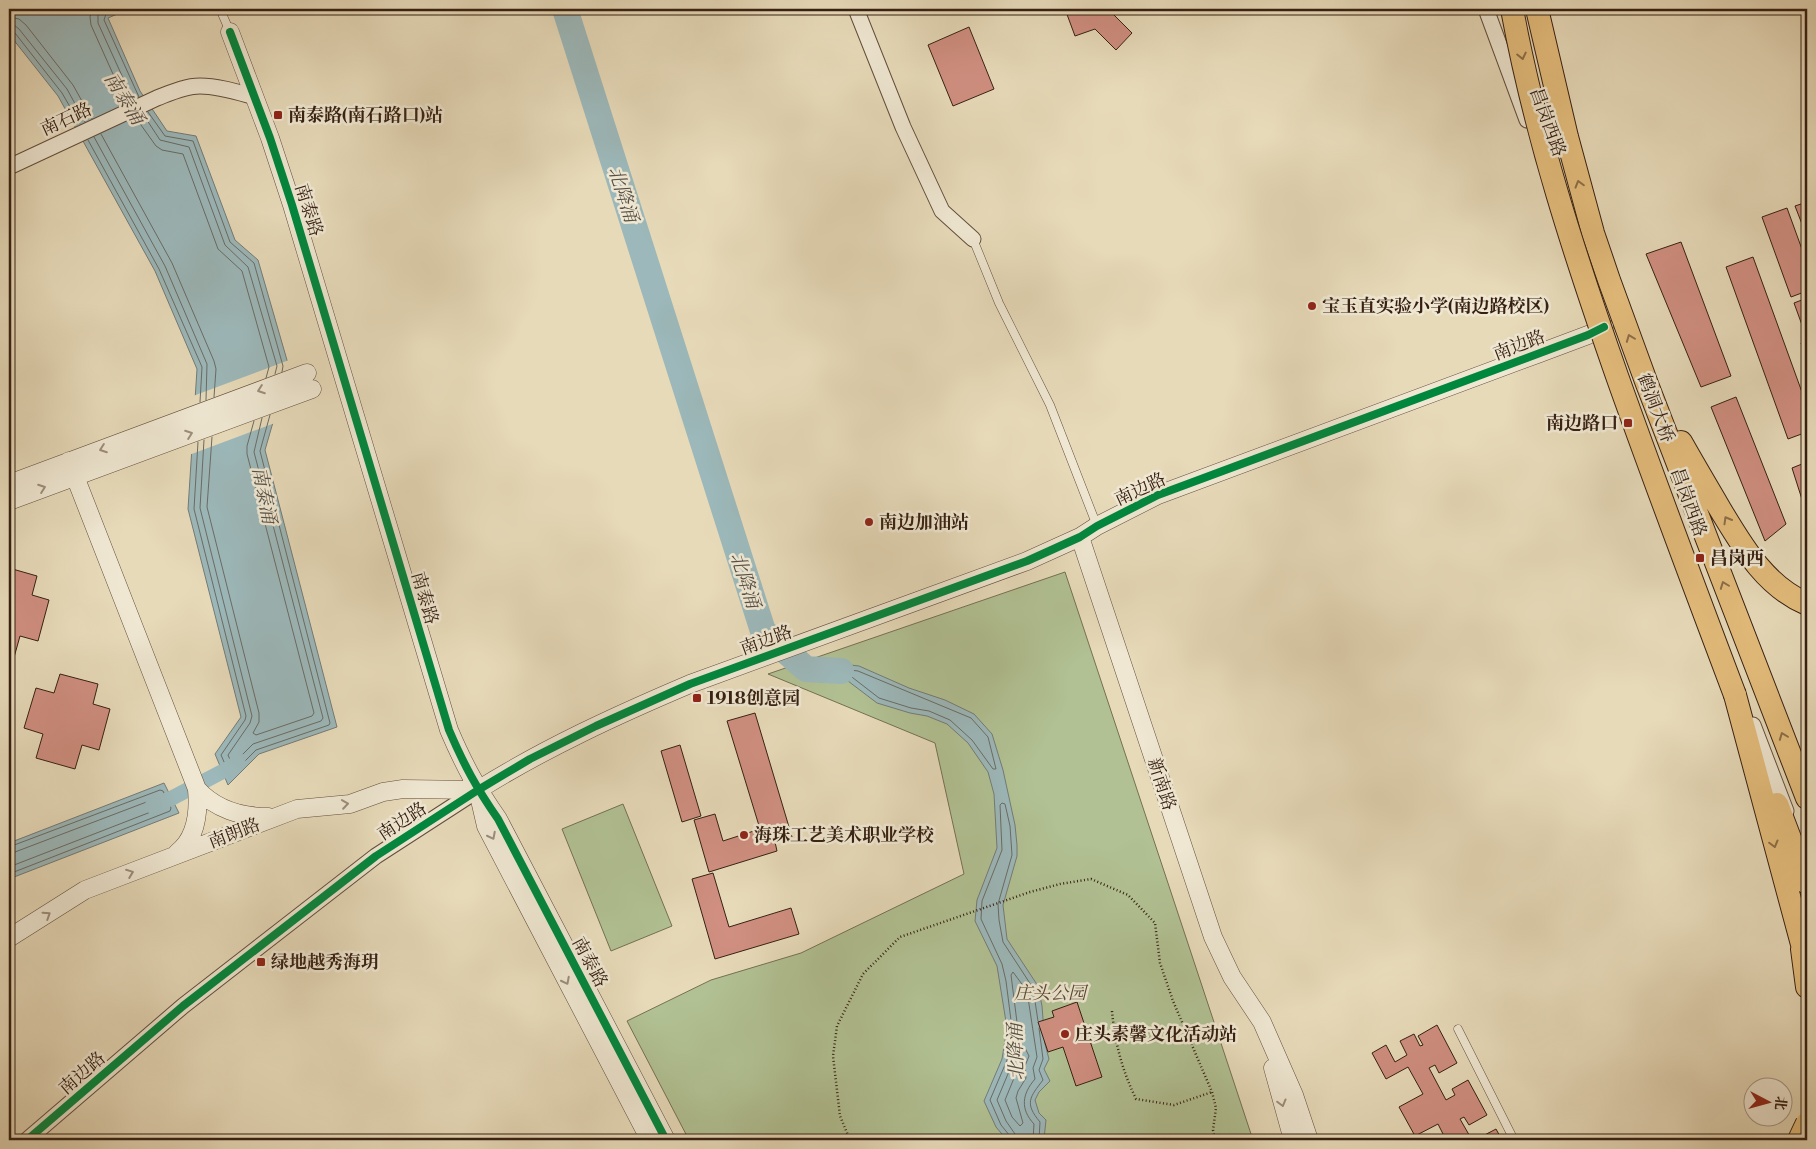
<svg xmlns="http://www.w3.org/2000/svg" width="1816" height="1149" viewBox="0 0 1816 1149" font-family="'Libre Bodoni','Noto Serif SC',serif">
<rect width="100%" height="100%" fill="#e7dab9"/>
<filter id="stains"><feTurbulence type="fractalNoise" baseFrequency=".004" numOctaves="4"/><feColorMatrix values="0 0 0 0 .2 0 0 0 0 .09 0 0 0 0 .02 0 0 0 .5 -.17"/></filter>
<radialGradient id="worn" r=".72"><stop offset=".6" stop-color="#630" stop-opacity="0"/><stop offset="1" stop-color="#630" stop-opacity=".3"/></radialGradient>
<path fill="#b1c193" stroke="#747053" d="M1065 572 1253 1140H689L627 1021 711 980 801 953 964 874 935 743 768 674Z
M623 804 672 926 611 951 562 829Z"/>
<path fill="#9cb8ba" stroke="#737b77" d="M9 9H129L108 18 140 91 167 131 196 136 235 240 258 260 289 367 265 450 337 727 259 754 228 785 215 754 241 717 188 509 197 369 155 271 58 96 9 34Z
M833 663 859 666 909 688 945 700 974 714 992 734 1003 770 1015 825 1017 845V856L1003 905 1007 939 1038 986 1042 1006 1045 1044 1049 1059 1044 1069 1050 1081 1039 1092 1035 1100 1039 1113 1046 1120 1044 1139 1045 1140H1007L996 1127 984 1101 1002 1059 1007 1028 997 966 975 921 977 900 997 848 994 794 988 772 968 743 947 724 927 716 910 713 877 703 840 675 806 669 810 666Z
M164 783 179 813 9 879V843Z"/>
<path fill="#e7dab9" d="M289 360 291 367 275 423 189 455 193 396Z"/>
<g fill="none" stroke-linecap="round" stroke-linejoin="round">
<path stroke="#696c66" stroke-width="1" d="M92 9 90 17 91 25 126 103
M102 9 98 15V23L133 100
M116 9 106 14 104 20 139 97
M9 17 19 19 26 25 73 85 92 119
M9 25H14L19 29 67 89 85 122
M9 31 15 33 62 93 80 124
M148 112 165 136 193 141 230 242 254 263 283 366 282 372
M143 114 160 140 189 147 225 245 248 267 277 366 275 374
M136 118 156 146 162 150 183 154 218 249 242 271 269 367 266 378
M101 134 172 263 214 361 216 369 214 397
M94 137 165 266 207 364 206 400
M88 140 159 269 202 367 200 402
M212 437 207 507 259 713V722L253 733 256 735 312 716 314 713 247 454V446L254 421
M204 440 200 508 252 716 250 723 228 755 231 762 233 764 253 744 321 721 323 718 254 452 262 418
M198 442 194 509 246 716 245 720 221 755 229 773 231 775 256 750 329 725 330 723 260 451 270 415
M850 670 858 671 971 718 988 737 996 769H993L972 740 950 720 929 711 911 708 879 698 848 674 847 671Z
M9 847 160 790 163 791 171 808 170 811 9 874
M9 853 15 852 157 798 160 799 163 805 161 808 9 867
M1039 1028 1043 1059 1039 1070 1043 1080C1030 1097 1024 1103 1040 1122L1039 1140
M1025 1048 1029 1056 1025 1066 1026 1078 1018 1091 1016 1098 1023 1123 1020 1126 1012 1117 1005 1100 1019 1066 1022 1050Z
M1010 1140V1136L1001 1125 990 1100 1007 1060 1012 1028 1006 981 1002 964 981 919 982 901 1002 850 1000 805 1002 803 1005 804 1010 826 1012 855 998 904 999 920 1003 942 1033 988 1038 1021
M1017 1140 1015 1134 1006 1121 997 1100 1013 1062 1018 1030 1011 975 1013 972 1027 991 1037 1057 1033 1068 1035 1079C1022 1094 1020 1109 1034 1124L1033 1140"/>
<path stroke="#9cb8ba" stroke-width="15" d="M152 806 172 798 233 766 238 760"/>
<path stroke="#9cb8ba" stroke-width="26" d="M565 9 763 631 806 669 841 671"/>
</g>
<path fill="#d08f81" stroke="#362013" d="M1065 9H1108L1132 33 1116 50 1095 29 1075 36Z
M969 27 994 89 953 106 928 45Z
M1807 202V237L1795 206Z
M1787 208 1807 263V291L1791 297 1762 217Z
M1681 242 1731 376 1701 387 1646 254Z
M1753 257 1807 406V432L1788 439 1726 267Z
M1807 298V335L1806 336 1794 303Z
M1807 341V361L1801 343Z
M1736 397 1786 524 1765 541 1711 407Z
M1807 462V515L1792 468Z
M9 568 37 576 32 595 49 600 38 641 20 636 13 661 9 659Z
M60 674 98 684 93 704 110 709 99 750 82 745 75 769 36 758 43 734 24 728 36 688 54 693Z
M755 713 792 837 775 842 777 851 709 872 694 820 715 814 723 841 760 829 727 721Z
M680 745 701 816 682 822 661 751Z
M713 873 729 927 791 908 799 934 715 959 692 879Z
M1077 1002 1102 1077 1076 1086 1063 1047 1048 1052 1038 1022 1054 1017 1052 1011Z
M1437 1025 1457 1063 1439 1073 1435 1065 1429 1068 1446 1100 1455 1095 1452 1089 1468 1080 1487 1115 1469 1125 1464 1117 1460 1119 1472 1140H1446L1438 1124 1415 1136 1399 1107 1423 1094 1408 1067 1386 1079 1372 1053 1386 1045 1395 1062 1407 1055 1400 1041 1414 1034 1420 1046 1423 1045 1418 1036Z
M1496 1129 1502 1140H1477V1139Z"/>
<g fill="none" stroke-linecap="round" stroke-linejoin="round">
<defs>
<path id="service" d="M220 9 230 32
M973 239 999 303 1050 405 1097 526
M1458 1029 1514 1140"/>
<path id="minor" d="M856 9 903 127 942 211 973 239
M1486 9 1527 120
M9 167 157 98C170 93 185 86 200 86 218 86 237 92 255 97
M1753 725 1786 811
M27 1140 183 1006 376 856 478 790"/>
<path id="tertiary" d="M230 32 270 138 292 205 449 730C464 765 477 789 498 819L666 1140
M69 461 197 789C199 812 197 838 177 853
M9 484 307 373
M9 501 312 389
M1080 537 1213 937 1232 977 1262 1022 1294 1095 1309 1140
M197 789C215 809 242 817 269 817
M478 790C545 748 617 715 690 684L1027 561 1080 537 1097 526 1158 495 1540 353 1588 335 1604 327
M480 800 486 826 650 1140
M9 938 85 890 297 809 350 804 383 792 403 789 478 790
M1273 1068 1293 1140"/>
<path id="primary" d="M1537 9 1567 137 1593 233 1609 280 1647 384 1807 798
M1681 442C1694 465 1707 487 1720 509 1743 547 1765 586 1807 604
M1735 695 1807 963
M1777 804 1807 883
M1802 949 1807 987"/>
</defs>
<use href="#service" stroke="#624e3c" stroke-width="9"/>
<use href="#minor" stroke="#624e3c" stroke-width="17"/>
<use href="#tertiary" stroke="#624e3c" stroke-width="19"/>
<use href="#primary" stroke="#362013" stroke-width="24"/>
<path stroke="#362013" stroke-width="2.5" stroke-dasharray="1 2.5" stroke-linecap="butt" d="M1112 1011C1115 1043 1122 1070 1136 1099L1174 1105 1212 1092
M850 1140 840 1116 833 1056 837 1026 863 974 900 937 1030 892 1060 884 1091 879 1128 895 1155 923 1160 963 1173 1001 1212 1092 1216 1108 1213 1130 1215 1140"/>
<use href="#service" stroke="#efe7d2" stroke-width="8"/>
<use href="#minor" stroke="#efe7d2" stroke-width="15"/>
<use href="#tertiary" stroke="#efe7d2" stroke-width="18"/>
<use href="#primary" stroke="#e4bd7c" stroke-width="22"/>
<defs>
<path id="primary-bridge" d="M1512 9C1535 134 1575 256 1617 376 1655 483 1695 589 1735 695
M1799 1140 1807 1123"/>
</defs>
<use href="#primary-bridge" stroke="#362013" stroke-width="24" stroke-linecap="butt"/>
<use href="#primary-bridge" stroke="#e4bd7c" stroke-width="22"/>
<defs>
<path id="cycleway" d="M230 32 270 138 292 205 449 730C464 765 477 789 498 819L666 1140
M27 1140 183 1006 376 856 478 790 530 759 596 726 690 684 1027 561 1080 537 1097 526 1158 495 1540 353 1588 335 1604 327"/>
</defs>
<use href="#cycleway" stroke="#efe7d2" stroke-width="11"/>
<use href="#cycleway" stroke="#00873e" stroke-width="8"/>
</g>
<defs><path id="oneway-chevron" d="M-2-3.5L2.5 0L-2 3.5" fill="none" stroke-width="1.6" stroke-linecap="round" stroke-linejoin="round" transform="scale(1.25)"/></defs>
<g stroke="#8d6e48">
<use href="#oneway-chevron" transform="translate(1522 56) rotate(77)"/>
<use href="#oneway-chevron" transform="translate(1579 184) rotate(-106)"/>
<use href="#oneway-chevron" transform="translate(1630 338) rotate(-111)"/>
<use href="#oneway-chevron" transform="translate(1727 520) rotate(-120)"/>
<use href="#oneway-chevron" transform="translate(1724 585) rotate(-111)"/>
<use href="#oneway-chevron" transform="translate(1783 736) rotate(-111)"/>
<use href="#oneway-chevron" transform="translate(1774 844) rotate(75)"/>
</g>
<g stroke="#9c8d7c">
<use href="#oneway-chevron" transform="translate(261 390) rotate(160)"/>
<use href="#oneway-chevron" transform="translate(189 434) rotate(-20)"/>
<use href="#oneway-chevron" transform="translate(103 449) rotate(160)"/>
<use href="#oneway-chevron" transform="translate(42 488) rotate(-20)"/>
<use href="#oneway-chevron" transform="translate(345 804) rotate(-8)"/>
<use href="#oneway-chevron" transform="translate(492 836) rotate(63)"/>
<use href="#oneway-chevron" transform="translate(130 873) rotate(-21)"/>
<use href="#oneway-chevron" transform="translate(47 915) rotate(-33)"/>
<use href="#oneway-chevron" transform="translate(566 981) rotate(63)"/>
<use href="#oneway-chevron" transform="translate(1282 1103) rotate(75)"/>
</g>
<g fill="#8f2418" stroke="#efe7d2" stroke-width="2">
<rect x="273" y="110" width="10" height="10" rx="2.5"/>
<circle cx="1312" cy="306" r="5"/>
<rect x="1623" y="418" width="10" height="10" rx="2.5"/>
<circle cx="869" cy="522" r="5"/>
<rect x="1695" y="553" width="10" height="10" rx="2.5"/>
<rect x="692" y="693" width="10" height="10" rx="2.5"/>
<circle cx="744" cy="835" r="5"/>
<rect x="256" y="957" width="10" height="10" rx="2.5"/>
<circle cx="1065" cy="1034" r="5"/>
</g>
<g text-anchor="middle" stroke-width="5" stroke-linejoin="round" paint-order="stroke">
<g font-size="18" font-weight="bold" fill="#362013" stroke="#efe7d2" text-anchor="start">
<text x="288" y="121">南泰路(南石路口)站</text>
<text x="1322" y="312">宝玉直实验小学(南边路校区)</text>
<text x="1618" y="429" text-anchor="end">南边路口</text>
<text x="879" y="528">南边加油站</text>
<text x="1710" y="564">昌岗西</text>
<text x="707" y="704">1918创意园</text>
<text x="754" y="841">海珠工艺美术职业学校</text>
<text x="271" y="968">绿地越秀海玥</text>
<text x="1075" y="1040">庄头素馨文化活动站</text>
</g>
<g font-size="18" fill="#362013" stroke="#efe7d2">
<text transform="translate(66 119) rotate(-25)" y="6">南石路</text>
<text transform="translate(1548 122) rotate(70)" y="6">昌岗西路</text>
<text transform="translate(309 210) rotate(73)" y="6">南泰路</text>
<text transform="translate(1519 345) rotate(-21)" y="6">南边路</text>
<text transform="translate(1656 408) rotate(69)" y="6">鹤洞大桥</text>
<text transform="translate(1140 489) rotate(-25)" y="6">南边路</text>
<text transform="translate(1689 502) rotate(70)" y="6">昌岗西路</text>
<text transform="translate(425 598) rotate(74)" y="6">南泰路</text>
<text transform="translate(766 640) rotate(-20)" y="6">南边路</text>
<text transform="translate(1162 784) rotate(72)" y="6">新南路</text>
<text transform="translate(402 821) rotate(-33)" y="6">南边路</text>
<text transform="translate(234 833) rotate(-21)" y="6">南朗路</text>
<text transform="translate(590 962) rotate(62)" y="6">南泰路</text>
<text transform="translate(82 1073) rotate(-41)" y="6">南边路</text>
</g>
<g font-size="18" font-style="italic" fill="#554833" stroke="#efe7d2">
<text x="1050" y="999">庄头公园</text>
</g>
<g font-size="19" font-style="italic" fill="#554e45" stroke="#efe7d2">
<text transform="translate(125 98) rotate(58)" y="7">南泰涌</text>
<text transform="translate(624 194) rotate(72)" y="7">北降涌</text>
<text transform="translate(265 495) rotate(79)" y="7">南泰涌</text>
<text transform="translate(746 580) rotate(72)" y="7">北降涌</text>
<text transform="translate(1015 1052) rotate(-92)" y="7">北降涌</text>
</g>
</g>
<rect width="1816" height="1149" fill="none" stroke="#e7dab9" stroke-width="30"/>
<rect x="10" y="10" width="1796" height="1129" fill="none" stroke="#362013" stroke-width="2.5"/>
<rect x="15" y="15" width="1786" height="1119" fill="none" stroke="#362013"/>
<g transform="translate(1768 1102) rotate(96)"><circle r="24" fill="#efe7d2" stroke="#a59786"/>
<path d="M0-4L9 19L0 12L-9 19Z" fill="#8f2418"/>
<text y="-8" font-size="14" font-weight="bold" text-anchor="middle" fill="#362013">北</text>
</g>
<rect width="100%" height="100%" filter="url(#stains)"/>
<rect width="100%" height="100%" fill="url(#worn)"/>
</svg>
